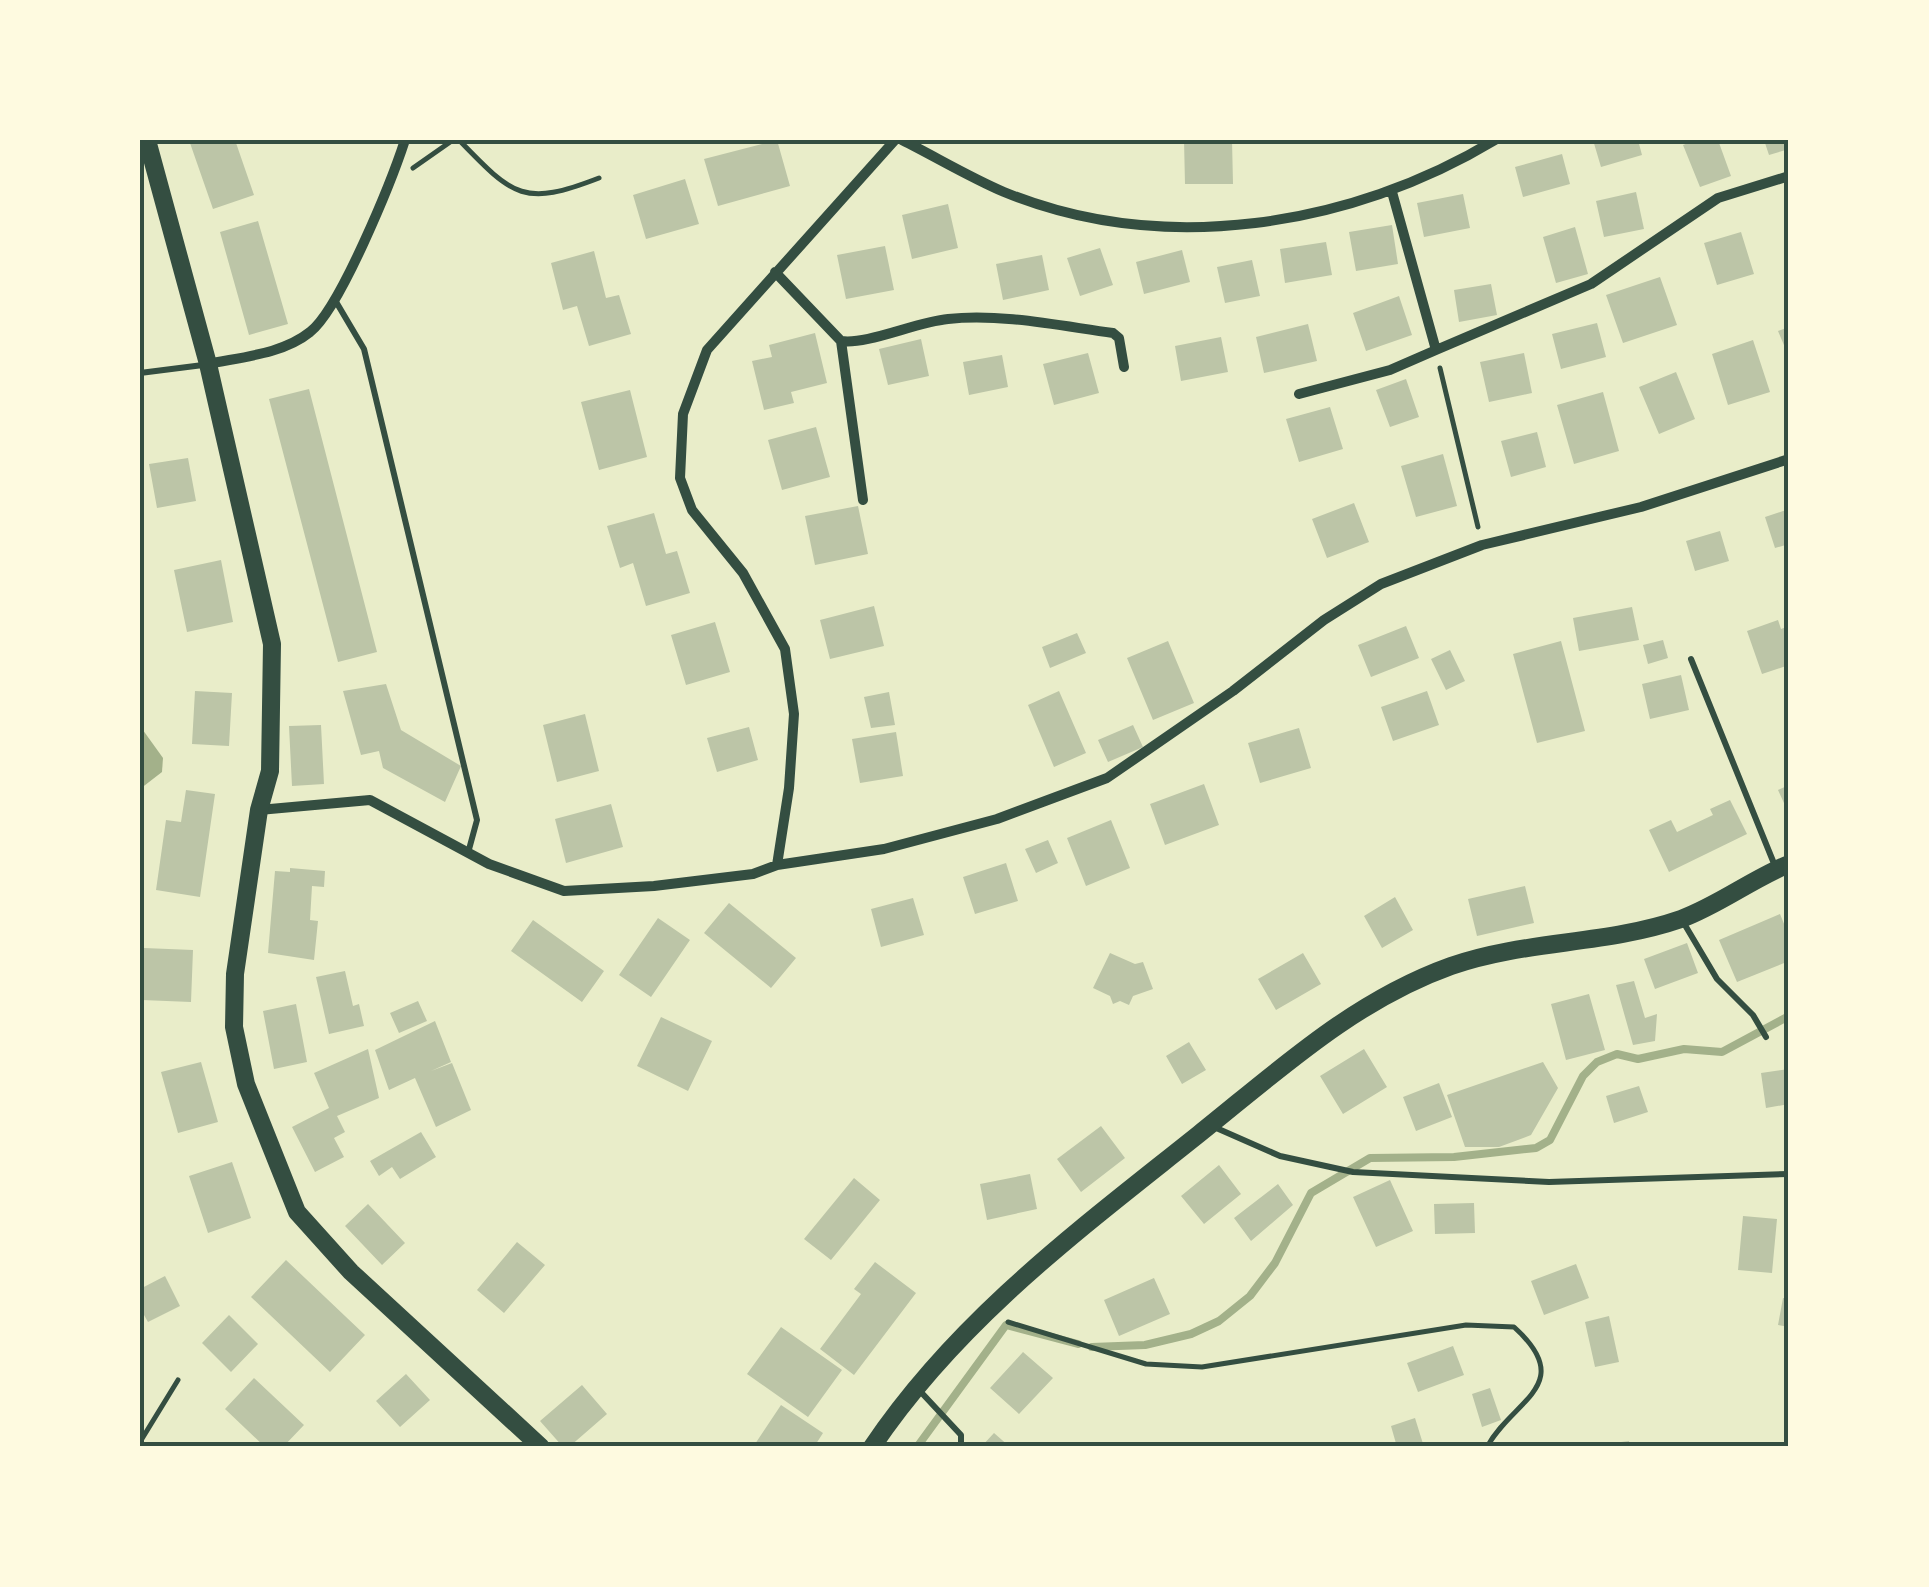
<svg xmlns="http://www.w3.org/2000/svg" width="1929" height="1587" viewBox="0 0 1929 1587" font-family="'Fira Sans Condensed',sans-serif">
<rect width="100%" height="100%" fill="#e9edc9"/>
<path fill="#a3b18a" d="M140 726 163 758 162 772 140 789Z"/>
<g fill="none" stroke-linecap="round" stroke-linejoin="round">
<path stroke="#a3b18a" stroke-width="8" d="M1092 1347 1145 1345 1191 1334 1219 1321 1250 1296 1275 1263 1311 1193 1370 1158 1454 1157 1536 1148 1550 1140 1583 1076 1597 1062 1617 1054 1638 1059 1684 1049 1722 1052 1789 1016
M917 1447 1006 1325 1078 1344"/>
</g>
<path fill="#bcc5a7" d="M199 140H235L254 195 213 209 190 143Z
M777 140 790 186 718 206 704 159Z
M1184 140H1232L1233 184H1185Z
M1593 140H1638L1642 155 1601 167Z
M1696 140H1718L1731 176 1700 187 1683 145Z
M1764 140H1789V149L1769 155Z
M1562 154 1570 184 1523 197 1515 167Z
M685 179 699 224 646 239 633 195Z
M1636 192 1644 229 1604 237 1596 201Z
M1463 194 1470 228 1424 237 1417 203Z
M948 204 958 248 912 259 902 215Z
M258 221 288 324 249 335 220 232Z
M1392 225 1398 264 1356 271 1349 232Z
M1575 227 1588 274 1556 283 1543 237Z
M1741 232 1754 274 1717 285 1704 243Z
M1326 242 1332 275 1285 283 1280 249Z
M885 246 894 290 846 299 837 255Z
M1100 248 1113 285 1080 296 1067 258Z
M1182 250 1190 282 1144 294 1136 262Z
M594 251 606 298 619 295 631 334 589 346 577 306 563 310 551 263Z
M1042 255 1049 290 1003 300 996 264Z
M1252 260 1260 296 1225 303 1217 267Z
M1660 277 1677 325 1623 343 1606 295Z
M1491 284 1497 315 1459 322 1454 290Z
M1399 296 1412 335 1366 351 1353 313Z
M1597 323 1606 357 1561 369 1552 334Z
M1308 324 1317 361 1264 373 1256 337Z
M1789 327V357L1778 331Z
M815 333 827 383 791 392 794 403 764 410 752 361 772 357 769 345Z
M1221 337 1228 372 1181 381 1175 346Z
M921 339 929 376 888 385 879 349Z
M1753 340 1770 392 1728 405 1712 354Z
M1088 353 1099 393 1054 405 1043 364Z
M1524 353 1532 393 1489 402 1480 362Z
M1002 355 1008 387 969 395 963 362Z
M1676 372 1695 419 1659 434 1639 387Z
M1406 379 1419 417 1390 427 1376 390Z
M309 389 377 652 338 662 269 399Z
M630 390 647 457 599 470 581 402Z
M1603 392 1619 451 1574 464 1557 405Z
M1330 407 1343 449 1299 462 1286 419Z
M816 427 830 477 782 490 768 440Z
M1537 432 1546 467 1511 477 1501 441Z
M1443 454 1457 506 1416 517 1401 466Z
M188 458 196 501 157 508 149 464Z
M1354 503 1369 542 1327 558 1312 519Z
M858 506 868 554 815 565 805 516Z
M1789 509V544L1775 548 1765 517Z
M654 513 666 554 677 551 690 593 646 606 633 563 620 568 607 526Z
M1720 531 1729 561 1695 571 1686 541Z
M221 560 233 622 187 632 174 570Z
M874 606 884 646 830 659 820 620Z
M1632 607 1639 640 1579 651 1573 618Z
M1778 620 1781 629 1789 626V665L1762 674 1747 631Z
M715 622 730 672 686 685 671 635Z
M1406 626 1419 658 1371 677 1358 645Z
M1077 633 1086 653 1050 668 1042 647Z
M1663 640 1668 658 1648 664 1643 645Z
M1168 641 1194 703 1153 720 1127 658Z
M1561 641 1585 731 1537 743 1513 654Z
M1450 650 1465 681 1446 690 1431 659Z
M1681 675 1689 710 1650 719 1642 684Z
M386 684 401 730 461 766 445 802 383 768 379 751 361 755 343 691Z
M195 691 232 693 229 746 192 744Z
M1059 691 1086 753 1054 767 1028 705Z
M1427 691 1439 725 1393 741 1381 707Z
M889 692 895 725 871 728 864 697Z
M585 714 599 771 557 782 543 725Z
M321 725 324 784 292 786 289 726Z
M1133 725 1143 747 1108 762 1098 740Z
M749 727 758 760 717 772 707 738Z
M1299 728 1311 768 1260 783 1248 743Z
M896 732 903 776 860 783 852 739Z
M1204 784 1219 825 1165 845 1150 804Z
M1789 785V814L1778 790Z
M186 790 215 794 200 897 156 890 166 820 181 822Z
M1730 800 1747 834 1669 872 1649 830 1671 820 1677 832 1713 815 1710 809Z
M611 804 623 847 566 863 555 819Z
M1111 820 1130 868 1086 886 1067 838Z
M1048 840 1058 863 1036 873 1025 849Z
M1006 863 1018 901 975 914 963 877Z
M290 868 325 871 324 887 312 886 310 920 318 921 314 960 268 953 275 871 290 872Z
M1525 886 1534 923 1477 936 1468 899Z
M1395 897 1413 930 1382 948 1364 916Z
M913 898 924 935 881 947 871 909Z
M729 903 796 958 771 988 704 933Z
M1780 914 1789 936V961L1737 982 1719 940Z
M658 918 690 940 651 997 619 975Z
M533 920 604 971 582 1002 511 951Z
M1687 943 1698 973 1655 989 1644 959Z
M144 948 193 950 191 1002 142 1000Z
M1110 953 1135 964 1143 962 1153 989 1133 996 1129 1005 1120 1001 1113 1004 1110 996 1093 988Z
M1303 953 1321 984 1276 1010 1258 979Z
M345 971 353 1006 359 1004 364 1026 329 1034 316 977Z
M1634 981 1645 1018 1657 1014 1655 1041 1633 1045 1616 985Z
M1589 994 1605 1050 1566 1060 1551 1004Z
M418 1001 427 1021 399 1033 390 1013Z
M296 1004 307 1062 274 1069 263 1011Z
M661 1017 712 1041 688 1091 637 1066Z
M435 1021 451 1062 431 1071 452 1063 471 1110 436 1127 415 1078 389 1090 375 1050Z
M1189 1042 1206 1070 1182 1084 1166 1056Z
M368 1049 379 1098 337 1116 345 1132 334 1138 344 1157 315 1172 292 1127 329 1108 314 1073Z
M1364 1049 1387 1087 1343 1114 1320 1076Z
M201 1062 218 1122 178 1133 161 1072Z
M1543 1062 1558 1088 1531 1135 1499 1147H1465L1447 1095Z
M1789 1069V1104L1766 1108 1761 1073Z
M1439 1083 1452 1117 1416 1131 1403 1097Z
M1639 1086 1648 1112 1614 1123 1606 1096Z
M1101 1126 1125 1158 1081 1192 1057 1159Z
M421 1132 436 1157 400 1179 392 1167 379 1176 370 1161Z
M232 1162 251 1218 208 1233 189 1176Z
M1219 1165 1241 1194 1204 1224 1181 1196Z
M1030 1174 1037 1209 987 1220 980 1184Z
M854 1178 880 1200 831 1260 804 1239Z
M1390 1180 1413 1231 1376 1247 1353 1197Z
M1278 1184 1293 1205 1251 1241 1234 1218Z
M1474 1203 1475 1233 1435 1234 1434 1204Z
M368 1204 405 1243 382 1265 345 1226Z
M1743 1216 1777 1219 1772 1273 1738 1270Z
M517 1242 545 1265 504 1313 477 1290Z
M286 1260 365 1335 330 1372 251 1297Z
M875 1262 916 1293 854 1375 820 1349 861 1294 854 1289Z
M1576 1264 1589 1298 1544 1315 1531 1281Z
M165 1276 180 1306 148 1322 140 1308V1289Z
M1154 1278 1170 1314 1119 1336 1104 1300Z
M1783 1298 1789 1299V1327L1778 1325Z
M229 1315 258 1344 231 1372 202 1343Z
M1609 1316 1619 1362 1595 1367 1585 1322Z
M781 1327 842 1370 808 1417 747 1374Z
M1453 1346 1464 1375 1418 1392 1407 1363Z
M1023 1352 1053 1378 1019 1414 990 1388Z
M406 1374 430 1400 400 1427 376 1401Z
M254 1378 304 1425 283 1447H265L225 1409Z
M582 1385 607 1414 569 1447H563L540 1421Z
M1490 1388 1501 1420 1482 1427 1472 1394Z
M781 1405 823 1433 814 1447H753Z
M1415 1418 1424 1447H1397L1391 1426Z
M994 1433 1010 1447H981Z
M1629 1441 1630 1447H1598V1445Z"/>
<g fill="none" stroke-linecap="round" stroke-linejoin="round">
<path stroke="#344e41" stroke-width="5" d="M459 140C514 197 524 207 599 178
M413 168 453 140
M1440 368 1478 527
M1008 1322 1146 1364 1202 1367 1466 1325 1514 1327C1578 1385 1512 1400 1487 1447
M140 1442 178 1380"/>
<path stroke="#344e41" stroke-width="6" d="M335 300 364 349 477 820 468 853
M140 373 203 365
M1691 659 1775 866
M1682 920 1717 979 1753 1015 1766 1037
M1214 1127 1280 1156 1353 1172 1549 1182 1789 1174
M919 1390 961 1435V1447"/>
<path stroke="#344e41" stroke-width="10" d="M902 140C936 157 969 177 1004 192 1163 257 1351 227 1495 140
M1392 192 1436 350 1591 284 1718 198 1789 176
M775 272 841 341C867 345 916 322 948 319 1000 313 1061 326 1113 333L1119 338 1124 367
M841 341 863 500
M208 364C241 357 283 354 310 332 340 309 392 180 405 140
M1299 394 1390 370 1436 350
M259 810 370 800 489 864 564 891 654 886 753 874 777 865 884 849 997 819 1107 778 1233 691 1324 620 1381 584 1482 545 1641 507 1789 459
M777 865 789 788 794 714 785 649 743 573 692 510 680 478 683 414 707 350 895 140"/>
<path stroke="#344e41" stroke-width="18" d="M147 140 208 364 272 644 270 771 259 810 235 974 234 1027 246 1084 297 1212 351 1272 541 1447
M872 1447C958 1319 1080 1229 1199 1134 1278 1071 1353 1001 1451 966 1525 940 1606 945 1681 919 1719 905 1752 879 1789 864"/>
</g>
<rect width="1929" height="1587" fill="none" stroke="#fefae0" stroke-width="285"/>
<rect x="142" y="142" width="1644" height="1302" fill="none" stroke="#344e41" stroke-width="4"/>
</svg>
